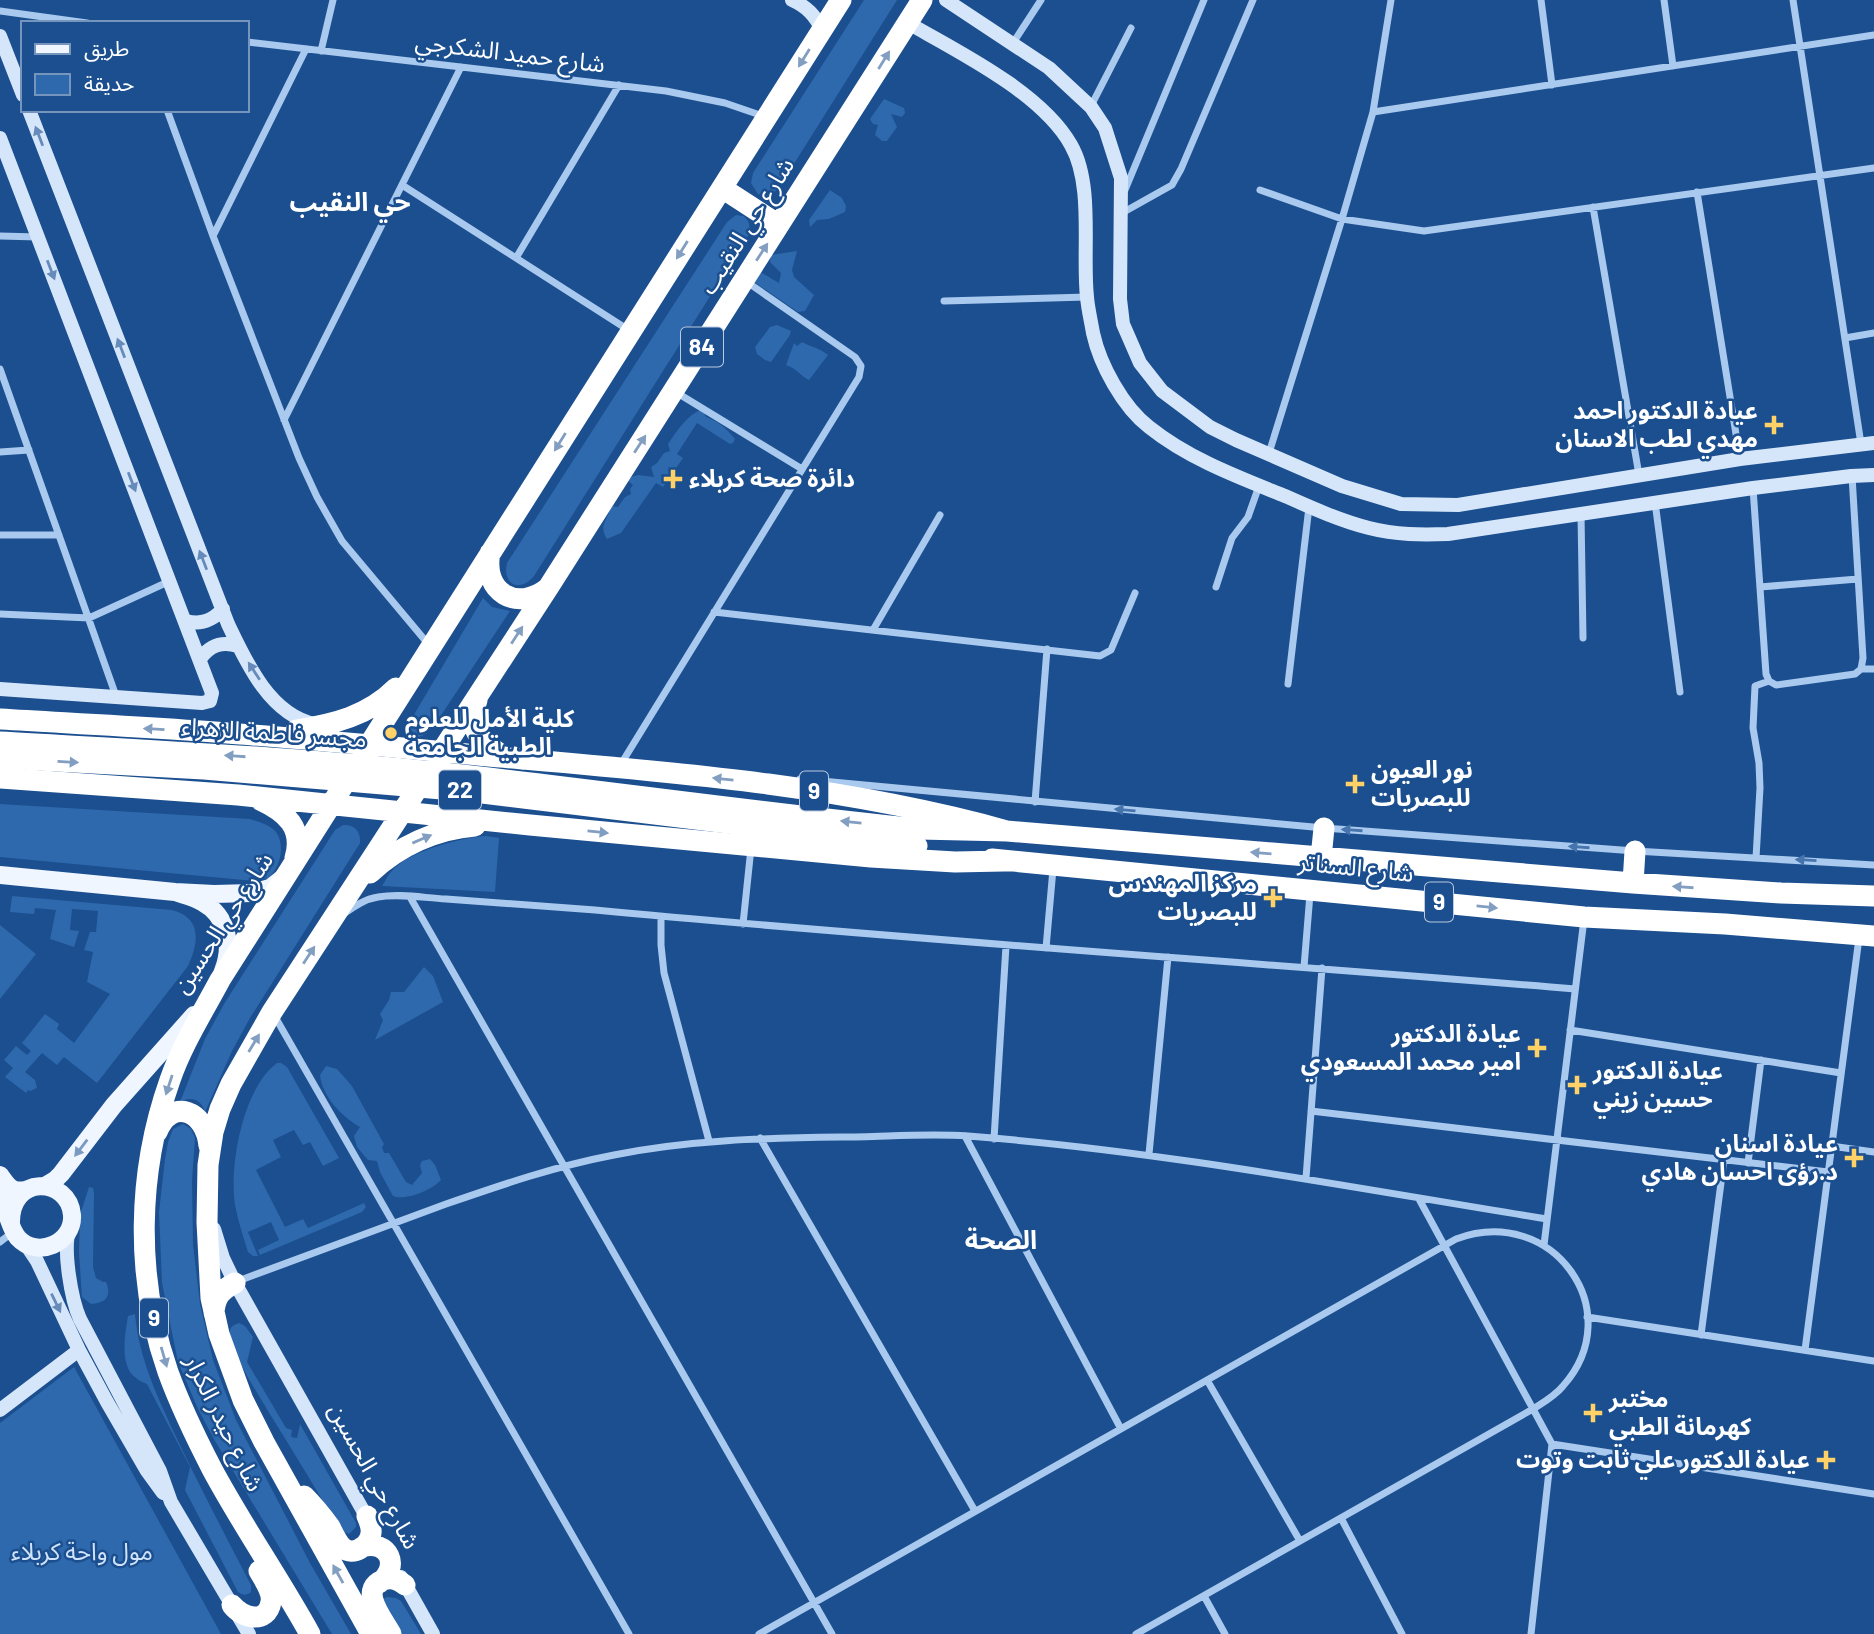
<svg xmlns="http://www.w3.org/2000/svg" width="1874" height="1634" viewBox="0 0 1874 1634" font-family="Barlow,'Noto Sans Arabic',sans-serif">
<rect width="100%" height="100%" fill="#1b4f8f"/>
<path fill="#2e69ad" d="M864 0H897L780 186C774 194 768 196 758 194L751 183 753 173Z
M884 99 904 108 905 113 902 117 891 114 897 127 887 141H882L875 135 878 125 873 124 870 119Z
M830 190 842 198 846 206 845 212 829 219 817 220 810 227 809 220Z
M736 215 743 216C750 220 751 229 748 236L534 576C520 593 502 585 507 563L727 222Z
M797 251 792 270 794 277 814 295 805 311 798 312 750 279 755 269 779 283 781 273 770 262 771 255Z
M777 325 791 331 790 335 771 362 765 360 757 354 755 347 770 327Z
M802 342C811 347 820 348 828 355L809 380C800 376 798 369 786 365L794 343 797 346Z
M702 409 706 417C718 421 727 429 735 439L733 443 730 444 697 423 677 454 683 458 663 487 656 483 621 533 607 539C598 525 608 520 611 506L618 507 625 497 631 494 630 489 633 485 628 481 631 477 638 475 654 477 651 467 657 463 664 453 670 451 668 444C677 431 686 416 702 409Z
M483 598 492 607 510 611 434 726 426 734 419 737 415 735 411 730 412 718Z
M0 804 250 819C259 822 270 825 276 832 285 844 281 866 270 876 266 880 260 880 254 881L0 857Z
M343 825C354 824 361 831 360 843L250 1018 232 1051 205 1112C201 1099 191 1096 180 1102L205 1039 224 1004 335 830Z
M486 836 499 838 495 892 382 886C385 882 387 876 391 872 408 851 460 838 486 836Z
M12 896 172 910C202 918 199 942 188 966L97 1083 64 1057 57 1065 42 1053 25 1072 35 1080 37 1088 30 1091 28 1090 26 1093 5 1077 13 1068 4 1060 16 1046 27 1055 31 1051 22 1043 45 1014 59 1024 57 1029 74 1043 110 994 87 982 93 952 84 950 90 932H96L98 911 72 909 70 930 79 931 74 947 50 939 56 910 35 908 34 914 10 912Z
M0 925 36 954 0 999Z
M424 967 433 976 443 1002 375 1040 383 1020 380 1014 389 1000 391 992H404Z
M277 1063H281L287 1067 339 1158 323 1166 310 1142 303 1145 294 1130 273 1140 281 1157 256 1170 285 1227 303 1219 308 1228 364 1203 366 1207 362 1212 260 1255 258 1250 279 1240 271 1222 248 1232 258 1256H253L248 1252C243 1236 238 1221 235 1205 229 1165 243 1088 277 1063Z
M326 1066 337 1069 352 1086 384 1144 382 1147 384 1153H389L406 1182 412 1185 422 1173 420 1165 422 1161 430 1159 435 1165 441 1180C432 1190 406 1201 393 1196L380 1172 377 1161 368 1160 357 1147 354 1136 360 1127C342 1117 322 1096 320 1075Z
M183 1124 191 1129 195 1138 192 1181 193 1245 200 1304 213 1360 236 1420 310 1563 351 1634H332L215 1441 198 1409 178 1362 162 1283 159 1212 165 1159 168 1142 173 1129Z
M89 1187 93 1188 94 1193 93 1267 96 1278 103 1282H106C112 1296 106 1303 91 1304L82 1297 79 1253 80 1215Z
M135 1314C139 1360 159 1400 178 1441 201 1489 226 1537 251 1585V1592C246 1596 242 1595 238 1592L185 1490 190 1467 147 1384C143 1382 139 1381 136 1378 119 1366 125 1334 128 1316Z
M239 1323 245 1326 253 1337 247 1362 286 1428 292 1430 291 1437 297 1438 300 1424 356 1523V1527L349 1534 341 1531C317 1491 293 1451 268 1411 257 1392 233 1356 230 1334 229 1327 233 1325 239 1323Z
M74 1367 221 1634H0V1423Z
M387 1597 396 1598 401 1601 421 1634H396L383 1599Z"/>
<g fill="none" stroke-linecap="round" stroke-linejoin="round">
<path stroke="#a9c9ee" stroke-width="7" d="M1541 0 1552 85
M1664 0 1673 66
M1793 0 1861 444
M0 11 87 23
M247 42 666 91 725 103 763 116
M1013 43 1041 0
M321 51 333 0
M1091 106 1131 28
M167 110 213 236 299 458 317 497 342 541 429 645
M1373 112 1874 35
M402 185 630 331
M1125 190 1204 0
M1260 190 1342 219 1424 231 1874 168
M1697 192 1740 459
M1593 207 1639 475
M1122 213 1172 185 1181 169 1253 0
M0 236 38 237
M213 236 306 49
M516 258 619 85
M944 301 1087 297
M1845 338 1874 333
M0 369 116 696
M674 391 802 469
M284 420 461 67
M0 452 29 450
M1269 453 1342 219 1373 112 1391 0
M1753 488 1766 674 1769 681 1776 685 1855 674 1861 669 1863 658 1852 476
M1655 502 1680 692
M1581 514 1583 638
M0 535H59
M1216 587 1232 538 1248 517 1259 486
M1760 587 1858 579
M714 612 1100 656 1111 650 1135 593
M0 614 89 618 170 581
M873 630 940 515
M1861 669H1874
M1288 684 1309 507
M621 764 859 377 861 366 855 357 747 282
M800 779 1324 828 1635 851 1874 865
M1035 802 1047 649
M1756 858 1760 788 1759 763 1753 728 1755 686 1769 681
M410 897 832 1634
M345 913C355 906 365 899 378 897 400 893 424 898 446 899 496 903 546 906 595 910 922 941 1249 962 1575 989
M661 917V945L664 973 709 1141
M743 924 751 848
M1046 948 1053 869
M1304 967 1310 894
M274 1015 629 1634
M1570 1030 1841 1073
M1311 1111 1828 1172
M965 1136 1121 1429
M760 1138 975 1511
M994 1139 1006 946
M1831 1146 1874 1152
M1149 1154 1168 957
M1748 1163 1761 1060
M1306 1178 1322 968
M1419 1199 1552 1444 1531 1634
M0 1242 13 1232
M1544 1245 1584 919
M238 1281C308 1255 377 1229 446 1204 501 1185 556 1166 614 1155 689 1140 764 1138 841 1137 883 1137 926 1133 968 1136 1163 1151 1354 1188 1547 1219
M1587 1317 1874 1361
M1701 1335 1724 1160
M1805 1350 1859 938
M1207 1380 1300 1541
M1552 1444 1874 1494
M1341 1518 1402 1634
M1204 1596 1225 1634
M759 1634 1456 1239C1552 1203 1630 1311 1563 1386 1555 1396 1544 1402 1533 1409L1136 1634"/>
<path stroke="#d6e6fa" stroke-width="14" d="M792 0C807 7 815 15 822 30
M946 0 1049 68 1091 107 1105 128 1121 178 1120 299 1123 324 1140 363 1162 391 1210 427 1236 440 1342 486 1401 504 1458 505 1740 459 1874 443
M908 23C959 52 1042 93 1071 145 1094 185 1082 252 1087 297 1088 309 1091 321 1093 333 1100 365 1123 407 1149 427 1189 459 1238 477 1285 496 1312 508 1341 521 1369 528 1396 535 1422 535 1448 534L1753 488 1851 476 1874 475
M0 36 23 95
M29 110 228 624C246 662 270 715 315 724
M0 138 212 693 210 701 202 703 0 689
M186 621C201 625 212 621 223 609
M200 659C210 645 222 641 238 646
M214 1229 223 1258 235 1283 370 1523
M69 1230C63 1250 71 1299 80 1319L160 1471 171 1502 249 1634
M25 1243 37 1261 79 1350 107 1402 147 1471 163 1493
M0 1410 79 1350
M401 1577 433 1634"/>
<path stroke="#f0f6ff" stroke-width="18" d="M0 875 175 892 214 894 252 893 270 888 284 877
M175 892C184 895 194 897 202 902 228 916 233 946 223 971
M0 1175C7 1185 12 1193 25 1190
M45 1186 55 1180 61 1174 114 1105 194 1015
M0 1199C8 1211 9 1227 18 1238 37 1259 74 1243 72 1215 69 1177 9 1173 11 1225"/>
<path stroke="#fff" stroke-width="21" d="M722 188 779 225
M490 553C482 592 517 613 548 588
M477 700C467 731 479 739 503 756
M0 719C84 724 169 728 253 735 343 742 432 751 522 759 684 773 849 787 1007 831
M296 730C334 724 368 716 396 688
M0 778 238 795 530 825 871 857 955 862 1004 861
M260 800C286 812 304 828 295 858
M919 829 1007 831 1633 883 1781 893 1874 896
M1321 858 1324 828
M992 859 1584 917 1725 924 1874 936
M370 873C399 846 436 829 475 826
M1633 883 1635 851
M157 1132C171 1097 206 1110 209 1146
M214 1313C215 1297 221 1290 235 1283
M304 1496C314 1506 322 1516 330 1527 333 1533 337 1542 342 1547 353 1558 370 1545 371 1533 372 1527 369 1521 367 1516
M362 1547C389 1539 401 1567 379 1583
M232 1605C242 1618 267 1625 271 1602 273 1592 264 1580 259 1571
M310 1634C279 1578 242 1525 212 1469 196 1438 180 1405 168 1372 135 1278 137 1173 170 1080 182 1045 203 1012 220 980L841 0
M371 1634 264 1442 243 1400 219 1334 211 1298 207 1222 208 1165 213 1132 220 1109 231 1084 272 1012 548 588 922 0
M391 1634C383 1619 358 1590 383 1580 392 1577 398 1580 405 1585"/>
<path stroke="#fff" stroke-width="21" d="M0 742C157 751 315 758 471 776 621 793 769 814 919 829
M0 758 204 769 466 791 917 846"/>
</g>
<defs><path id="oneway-solid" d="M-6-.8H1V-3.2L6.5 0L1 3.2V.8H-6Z" transform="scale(1.75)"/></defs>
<g fill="#829ec1">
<use href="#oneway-solid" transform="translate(804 58) rotate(122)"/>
<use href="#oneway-solid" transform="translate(884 60) rotate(-58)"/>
<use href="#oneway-solid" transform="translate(682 250) rotate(122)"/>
<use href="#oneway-solid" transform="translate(762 252) rotate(-57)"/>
<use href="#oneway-solid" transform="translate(560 442) rotate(122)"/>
<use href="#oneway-solid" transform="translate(640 444) rotate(-57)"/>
<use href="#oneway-solid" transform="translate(517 635) rotate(-57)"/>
<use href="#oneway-solid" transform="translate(154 729) rotate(-177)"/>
<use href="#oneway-solid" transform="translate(235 756) rotate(-176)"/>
<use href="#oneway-solid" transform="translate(68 762) rotate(3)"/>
<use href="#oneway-solid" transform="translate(723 779) rotate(-174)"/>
<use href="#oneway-solid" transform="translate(851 822) rotate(-174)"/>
<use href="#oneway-solid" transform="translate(598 832) rotate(6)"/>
<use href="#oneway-solid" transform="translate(422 839) rotate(-23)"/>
<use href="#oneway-solid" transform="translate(1261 853) rotate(-175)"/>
<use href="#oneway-solid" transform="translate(1683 887) rotate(-176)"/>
<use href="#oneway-solid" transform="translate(1487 907) rotate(6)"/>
<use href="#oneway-solid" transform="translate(309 955) rotate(-57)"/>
<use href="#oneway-solid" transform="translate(254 1043) rotate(-59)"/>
<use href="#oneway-solid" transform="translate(169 1085) rotate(108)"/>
<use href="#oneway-solid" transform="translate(164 1357) rotate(74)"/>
<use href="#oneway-solid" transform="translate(338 1574) rotate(-119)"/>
</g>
<g fill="#668bba">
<use href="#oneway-solid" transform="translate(39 136) rotate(-111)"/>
<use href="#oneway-solid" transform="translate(51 270) rotate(69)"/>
<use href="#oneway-solid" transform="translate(121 348) rotate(-111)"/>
<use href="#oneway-solid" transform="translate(132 482) rotate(69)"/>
<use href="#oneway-solid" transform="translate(203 560) rotate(-111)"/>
<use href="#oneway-solid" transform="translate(254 671) rotate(-123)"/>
<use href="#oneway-solid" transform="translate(56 1303) rotate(64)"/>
</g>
<g fill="#4674ac">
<use href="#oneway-solid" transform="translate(1125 810) rotate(-175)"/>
<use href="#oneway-solid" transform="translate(1352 830) rotate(-176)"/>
<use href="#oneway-solid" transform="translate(1579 847) rotate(-176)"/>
<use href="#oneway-solid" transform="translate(1806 860) rotate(-177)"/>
</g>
<use fill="#7b9ac1" href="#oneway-solid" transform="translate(81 1148) rotate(127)"/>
<g fill="#ffd166" stroke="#1b4f8f" stroke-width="2.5">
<path d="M1770.5 414.5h7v7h7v7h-7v7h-7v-7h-7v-7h7z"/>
<path d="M669.5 468.5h7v7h7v7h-7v7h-7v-7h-7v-7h7z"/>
<circle cx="391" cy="733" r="7"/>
<path d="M1351.5 773.5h7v7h7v7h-7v7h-7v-7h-7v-7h7z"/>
<path d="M1269.5 887.5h7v7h7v7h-7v7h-7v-7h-7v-7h7z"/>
<path d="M1533.5 1037.5h7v7h7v7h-7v7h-7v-7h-7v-7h7z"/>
<path d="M1573.5 1074.5h7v7h7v7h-7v7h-7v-7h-7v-7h7z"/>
<path d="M1850.5 1147.5h7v7h7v7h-7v7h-7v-7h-7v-7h7z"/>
<path d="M1589.5 1402.5h7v7h7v7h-7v7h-7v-7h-7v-7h7z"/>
<path d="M1822.5 1449.5h7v7h7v7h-7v7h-7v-7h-7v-7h7z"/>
</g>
<g text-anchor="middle" stroke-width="5" stroke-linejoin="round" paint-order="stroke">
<g fill="#1b4f8f" stroke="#bbcadd" stroke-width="2">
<rect x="681" y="327.5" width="42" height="39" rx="5"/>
<rect x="439" y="770.5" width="42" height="39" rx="5"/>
<rect x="800" y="771.5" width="28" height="39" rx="5"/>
<rect x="1425" y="882.5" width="28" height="39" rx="5"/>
<rect x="140" y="1298.5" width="28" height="39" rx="5"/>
</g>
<g font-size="23" font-weight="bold" fill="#fff">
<text x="702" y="355">84</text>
<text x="460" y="798">22</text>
<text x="814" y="799">9</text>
<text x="1439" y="910">9</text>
<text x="154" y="1326">9</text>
</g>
<g font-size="24" fill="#fff" stroke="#1b4f8f">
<text transform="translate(510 53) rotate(7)" y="8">شارع حميد الشكرجي</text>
<text transform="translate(747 226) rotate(-58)" y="8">شارع حي النقيب</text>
<text transform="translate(274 733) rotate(4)" y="8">مجسر فاطمة الزهراء</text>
<text transform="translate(1356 868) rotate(6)" y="8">شارع السناتر</text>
<text transform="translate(223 923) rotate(-57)" y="8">شارع حي الحسين</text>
<text transform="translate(224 1423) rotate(64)" y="8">شارع حيدر الكرار</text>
<text transform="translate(374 1476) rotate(61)" y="8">شارع حي الحسين</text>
</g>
<g font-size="24" font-weight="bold" fill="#fff" stroke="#1b4f8f" text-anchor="end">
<text x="1758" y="419">عيادة الدكتور احمد<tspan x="1758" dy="28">مهدي لطب الاسنان</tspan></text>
<text x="689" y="487" text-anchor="start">دائرة صحة كربلاء</text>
<text x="405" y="727" text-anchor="start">كلية الأمل للعلوم<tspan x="405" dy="28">الطبية الجامعة</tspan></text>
<text x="1371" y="778" text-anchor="start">نور العيون<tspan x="1371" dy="28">للبصريات</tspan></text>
<text x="1257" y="892">مركز المهندس<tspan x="1257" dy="28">للبصريات</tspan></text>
<text x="1521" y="1042">عيادة الدكتور<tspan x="1521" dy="28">امير محمد المسعودي</tspan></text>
<text x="1593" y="1079" text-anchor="start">عيادة الدكتور<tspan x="1593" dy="28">حسين زيني</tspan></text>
<text x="1838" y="1152">عيادة اسنان<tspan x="1838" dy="28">د.رؤى احسان هادي</tspan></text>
<text x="1609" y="1407" text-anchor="start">مختبر<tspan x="1609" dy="28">كهرمانة الطبي</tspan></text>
<text x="1810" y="1468">عيادة الدكتور علي ثابت وتوت</text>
</g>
<g font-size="24" fill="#cfe3fa" stroke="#1b4f8f">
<text x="82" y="1560">مول واحة كربلاء</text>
</g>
<g font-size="26" font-weight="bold" fill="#fff" stroke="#1b4f8f">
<text x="350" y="211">حي النقيب</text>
<text x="1001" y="1249">الصحة</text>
</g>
</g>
<rect x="21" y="21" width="228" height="91" fill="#1b4f8f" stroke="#7695bc" stroke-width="2"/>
<rect x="35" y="44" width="35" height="10" fill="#f0f6ff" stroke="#7695bc" stroke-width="2"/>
<text x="84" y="56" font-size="21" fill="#ffffff">طريق</text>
<rect x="35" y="74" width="35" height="21" fill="#2e69ad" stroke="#7695bc" stroke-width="2"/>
<text x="84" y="91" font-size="21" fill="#ffffff">حديقة</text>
</svg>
